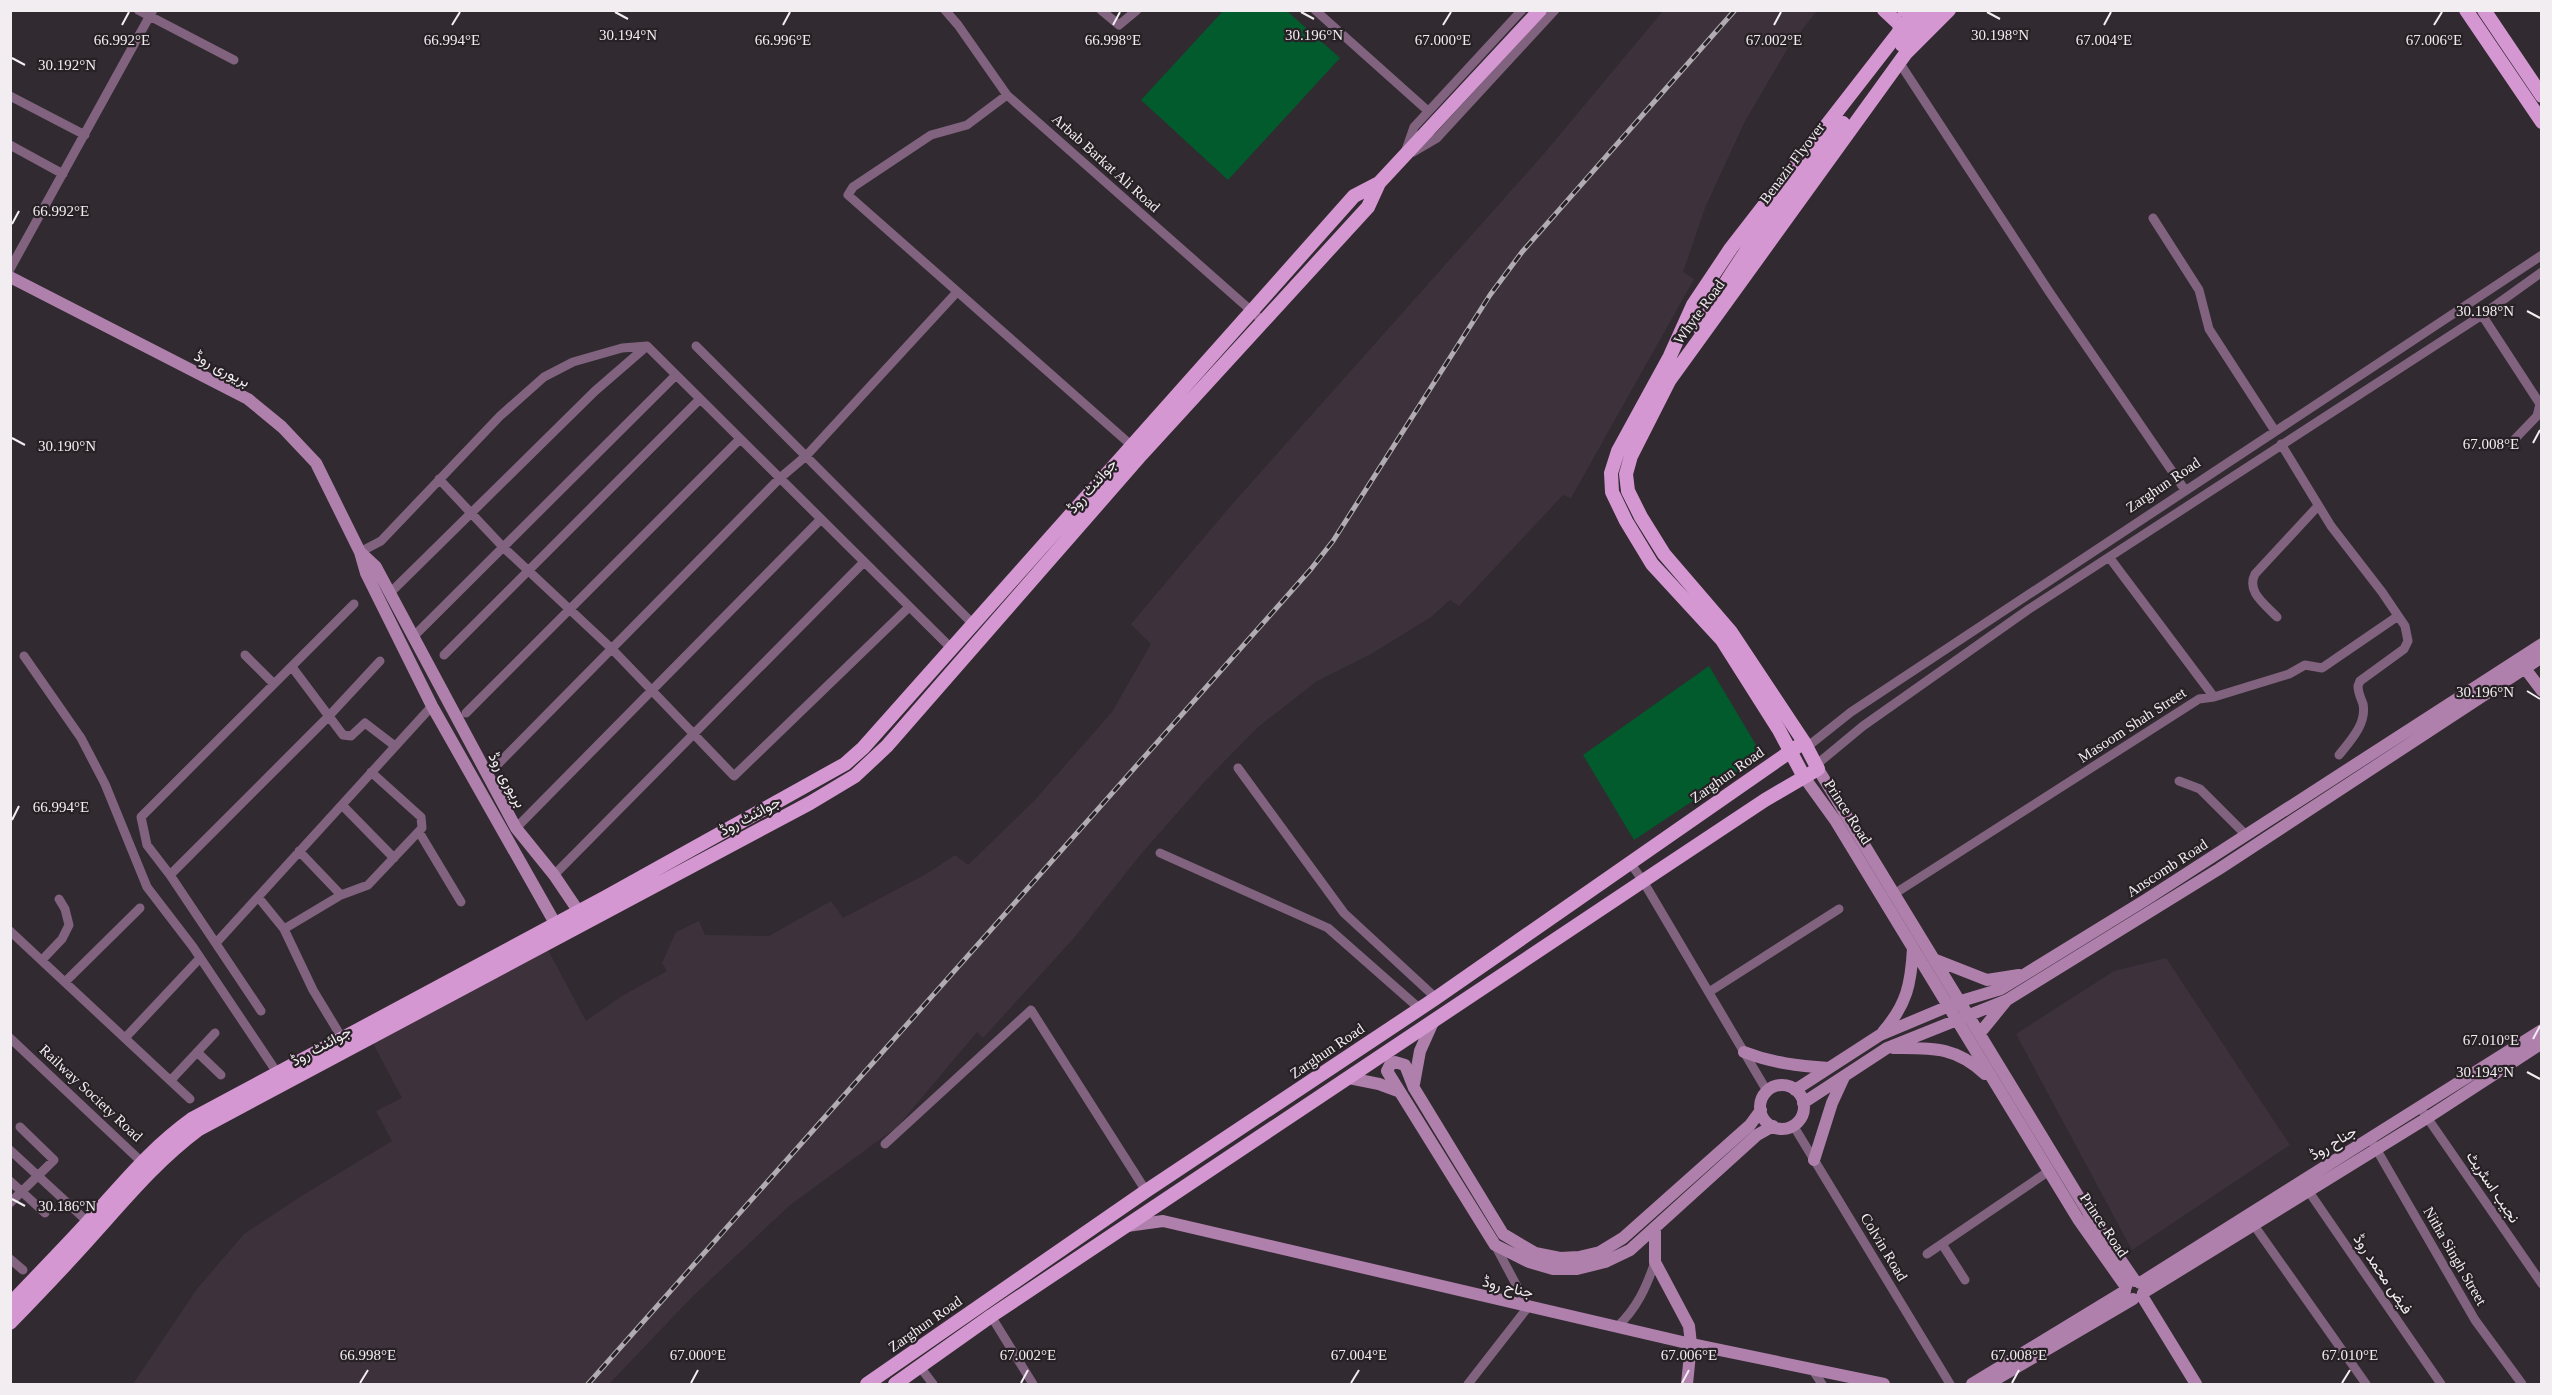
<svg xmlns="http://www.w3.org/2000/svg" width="2552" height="1395" viewBox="0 0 2552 1395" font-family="'Times New Roman',Vazirmatn,serif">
<rect width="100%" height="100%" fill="#312a30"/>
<path fill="#3d323c" d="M1663 11H1817L1789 46 1744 123 1705 208 1683 272 1694 279 1571 498 1563 495 1459 606 1450 600 1431 617 1371 654 1317 681 1258 727 1207 779 1141 854 1073 939 983 1038 977 1032 897 1127 790 1205 692 1297 609 1384H133L197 1289 244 1234 300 1197 392 1141 376 1111 402 1098 367 1032 541 937 586 1021 622 996 667 971 662 963 676 932 699 921 705 935 769 936 831 901 843 918 928 873 955 855 968 865 1033 802 1112 712 1151 644 1131 624 1228 509 1542 156Z
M2166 958 2290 1145 2132 1250 2016 1034 2114 971Z"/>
<path fill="#015b2d" d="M1223 11H1287L1340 58 1228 180 1141 100Z
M1709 666 1762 755 1634 840 1583 755Z"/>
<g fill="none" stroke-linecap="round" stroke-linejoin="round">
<path stroke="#81637f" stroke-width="9" d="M138 10 234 60
M945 10 958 25 1007 95 1264 322
M1101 10 1119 25 1137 10
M1315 10 1428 111
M1899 62 2050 293 2185 490
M1007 95 967 125 931 135 853 187 848 195 1131 445
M10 96 85 135
M10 145 63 174
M1406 150 1414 127 1522 10
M1413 152 1437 138 1555 10
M2153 218 2199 290 2209 329 2275 431
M10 269 153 10
M2482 315 2540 404 2537 416 2511 443
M647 346 951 648
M696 346 973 624
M2281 444 2331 526 2382 592 2405 626 2408 641 2404 649 2360 681 2358 686C2358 693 2361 698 2363 704 2367 724 2350 741 2339 755
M439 479 503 547 612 649 734 776 909 607
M360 552 381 541 500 416 544 377 573 362 622 348 647 346
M2109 557 2214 697
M390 593 595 391 647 346
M2277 617C2265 604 2246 592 2255 574L2318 506
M413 637 676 375
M245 655 274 684
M444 655 700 399
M24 656 81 738 105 784 147 887 193 947 278 1074
M292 667 343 735 351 736 365 723 395 746
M466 713 740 439
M1807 747 1851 712 2542 255
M497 765 780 478 806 456 957 292
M1816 765 1863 726 2029 609 2482 315 2542 272
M1238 768 1344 913 1436 998
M2179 781 2200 789 2246 835
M342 805 394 858
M516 828 821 519
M419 832 461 902
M299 851 341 895
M1160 853 1328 928 1420 1009
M1631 864 1643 881 1767 1091
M170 875 328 717 380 661
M554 875 864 562
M1894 894 2199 699 2214 697 2289 674 2305 665 2322 668 2398 616
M258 897 284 929 313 990 342 1038
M284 929 341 895 368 885 422 828 421 817 371 772
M10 931 190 1099
M216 943 432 706
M42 960 62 939 69 925 65 909 59 899
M65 982 140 908
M1709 992 1839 909
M261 1011 170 875 147 845 141 817 354 604
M10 1038 146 1166
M125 1038 200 958
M197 1052 221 1075
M171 1080 215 1033
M2424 1113 2542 1284
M1793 1125 1950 1384
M885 1144 1031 1010 1146 1191
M2374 1145 2475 1320 2522 1384
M10 1150 88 1222
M10 1181 45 1213
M2305 1186 2441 1384
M10 1203 54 1160 20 1127
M2251 1221 2366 1384
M1942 1244 1965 1280
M1927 1254 2049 1171
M10 1259 23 1270
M991 1316 1033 1384
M1617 1327C1637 1308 1646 1288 1655 1262
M920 1367 933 1384
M1812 1369 1822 1384
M1468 1384 1528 1307 1495 1245"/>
<path stroke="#b080ad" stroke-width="12" d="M10 277 248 399 282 427 316 463 360 552 366 573 432 706 560 932
M361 553 376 567 516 828 554 875 583 918
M2521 663 2542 691
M1818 769 2088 1212 2135 1281
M1804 777 1835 820 2078 1219 2126 1287
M1936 960 1987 980 2019 975
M1883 1032C1907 1004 1911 984 1913 948
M1980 1033 2006 1001
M1893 1048C1932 1048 1955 1046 1985 1074
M1744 1052C1772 1063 1799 1066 1829 1068
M1349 1078 1379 1084 1398 1091
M1414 1084 1420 1051 1433 1022
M1760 1107a22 22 0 1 1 44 0a22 22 0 1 1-44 0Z
M1795 1090 1880 1035 1961 1001 2001 989 2147 899 2542 644
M1803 1103 1887 1048 2007 1000 2219 869 2542 657
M1761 1110 1750 1125 1623 1238 1600 1252 1579 1257 1560 1258 1535 1253 1503 1234 1414 1088 1405 1065 1395 1062 1390 1065 1387 1071 1495 1245 1529 1262 1553 1269H1577L1605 1262 1630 1250 1757 1135 1773 1126
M1814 1160 1832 1103 1844 1077
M1127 1226 1163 1221 1691 1344 1884 1384
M1655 1228V1262L1689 1326 1691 1344 1687 1384
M2140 1283 2542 1030
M2143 1293 2427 1118 2542 1043
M2142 1296 2196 1384
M1972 1384 2125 1291
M1988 1384 2133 1299"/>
<path stroke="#d597d1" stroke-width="14" d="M2466 10 2542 122
M2484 10 2542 96
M1903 44 1934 12
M1700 329C1737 254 1793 189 1843 123
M1804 777 1779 730 1722 640 1652 564 1626 521 1612 492 1611 473 1618 451 1670 356 1693 305 1731 248 1916 10
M10 1304C36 1277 62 1250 87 1223 123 1184 148 1151 192 1119L606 897 845 764 863 748 1354 196 1379 183 1540 10
M10 1323C40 1292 70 1261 98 1229 131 1192 159 1159 199 1129L810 803 855 776 887 746 1141 455 1368 207 1379 183
M867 1384 1146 1191 1436 998 1804 742
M895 1384 991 1316 1643 881 1765 800 1818 769 1804 742 1731 632 1664 554 1641 517 1628 491 1626 474 1631 456 1669 381 1906 53 1949 10"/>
<defs>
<path id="rail" d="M588 1384 1311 569 1333 541 1490 295 1522 252 1735 10"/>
</defs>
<use href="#rail" stroke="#b1acb1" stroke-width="5"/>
<use href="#rail" stroke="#272126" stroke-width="3" stroke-dasharray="9" stroke-linecap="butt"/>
<path stroke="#d597d1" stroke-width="14" d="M1884 10 1899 24 1902 45
M1904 10 1914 15 1932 13"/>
</g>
<path fill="none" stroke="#f1edf1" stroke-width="2" d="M615 12 628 19M1301 12 1314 19M1987 12 2000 19M122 25 129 12M452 25 460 12M783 25 790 12M1113 25 1120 12M1443 25 1451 12M1774 25 1781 12M2104 25 2111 12M2434 25 2442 12M12 58 25 65M12 224 19 211M2527 311 2540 318M12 438 25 445M2533 443 2540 430M2527 691 2540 699M12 820 19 806M2533 1039 2540 1026M2527 1072 2540 1079M12 1199 25 1206M360 1383 368 1370M691 1383 698 1370M1021 1383 1028 1370M1351 1383 1359 1370M1682 1383 1689 1370M2012 1383 2019 1370M2342 1383 2350 1370"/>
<g text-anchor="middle" stroke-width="4.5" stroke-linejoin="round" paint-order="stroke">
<g font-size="15" fill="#f1edf1" stroke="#272126">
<text transform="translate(1106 163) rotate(42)" y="5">Arbab Barkat Ali Road</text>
<text transform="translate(1792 163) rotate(-53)" y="5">Benazir Flyover</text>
<text transform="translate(1699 312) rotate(-54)" y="5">Whyte Road</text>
<text transform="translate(222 369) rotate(28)" y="5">بریوری روڈ</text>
<text transform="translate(2163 485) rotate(-34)" y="5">Zarghun Road</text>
<text transform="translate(1092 486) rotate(-49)" y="5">جوائنٹ روڈ</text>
<text transform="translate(2132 725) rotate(-33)" y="5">Masoom Shah Street</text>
<text transform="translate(1727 775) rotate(-35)" y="5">Zarghun Road</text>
<text transform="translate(507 780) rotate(61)" y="5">بریوری روڈ</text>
<text transform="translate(1848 812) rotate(57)" y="5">Prince Road</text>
<text transform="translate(750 816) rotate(-28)" y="5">جوائنٹ روڈ</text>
<text transform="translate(2167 868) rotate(-33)" y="5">Anscomb Road</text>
<text transform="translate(321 1046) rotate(-29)" y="5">جوائنٹ روڈ</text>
<text transform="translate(1327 1051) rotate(-34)" y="5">Zarghun Road</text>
<text transform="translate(91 1093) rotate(43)" y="5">Railway Society Road</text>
<text transform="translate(2333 1143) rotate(-31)" y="5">جناح روڈ</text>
<text transform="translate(2493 1187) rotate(56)" y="5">نجیب اسٹریٹ</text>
<text transform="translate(2104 1225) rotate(56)" y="5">Prince Road</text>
<text transform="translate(1884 1247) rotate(59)" y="5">Colvin Road</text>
<text transform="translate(2455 1256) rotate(60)" y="5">Nitha Singh Street</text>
<text transform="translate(2383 1274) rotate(56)" y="5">فیض محمد روڈ</text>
<text transform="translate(1508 1287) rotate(13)" y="5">جناح روڈ</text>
<text transform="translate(925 1324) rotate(-35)" y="5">Zarghun Road</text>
</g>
</g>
<g font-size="15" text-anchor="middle" fill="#f1edf1" stroke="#272126" stroke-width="4.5" stroke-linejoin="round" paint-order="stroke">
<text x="628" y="40">30.194°N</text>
<text x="1314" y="40">30.196°N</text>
<text x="2000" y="40">30.198°N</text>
<text x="122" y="45">66.992°E</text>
<text x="452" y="45">66.994°E</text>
<text x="783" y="45">66.996°E</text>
<text x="1113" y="45">66.998°E</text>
<text x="1443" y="45">67.000°E</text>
<text x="1774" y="45">67.002°E</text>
<text x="2104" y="45">67.004°E</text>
<text x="2434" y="45">67.006°E</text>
<text x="67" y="70">30.192°N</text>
<text x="61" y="216">66.992°E</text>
<text x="2485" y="316">30.198°N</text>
<text x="2491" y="449">67.008°E</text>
<text x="67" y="451">30.190°N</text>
<text x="2485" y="697">30.196°N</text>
<text x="61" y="812">66.994°E</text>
<text x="2491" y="1045">67.010°E</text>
<text x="2485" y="1077">30.194°N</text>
<text x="67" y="1211">30.186°N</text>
<text x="368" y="1360">66.998°E</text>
<text x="698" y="1360">67.000°E</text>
<text x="1028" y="1360">67.002°E</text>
<text x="1359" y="1360">67.004°E</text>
<text x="1689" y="1360">67.006°E</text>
<text x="2019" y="1360">67.008°E</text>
<text x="2350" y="1360">67.010°E</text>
</g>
<rect width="2552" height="1395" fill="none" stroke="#f1edf1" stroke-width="24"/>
</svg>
